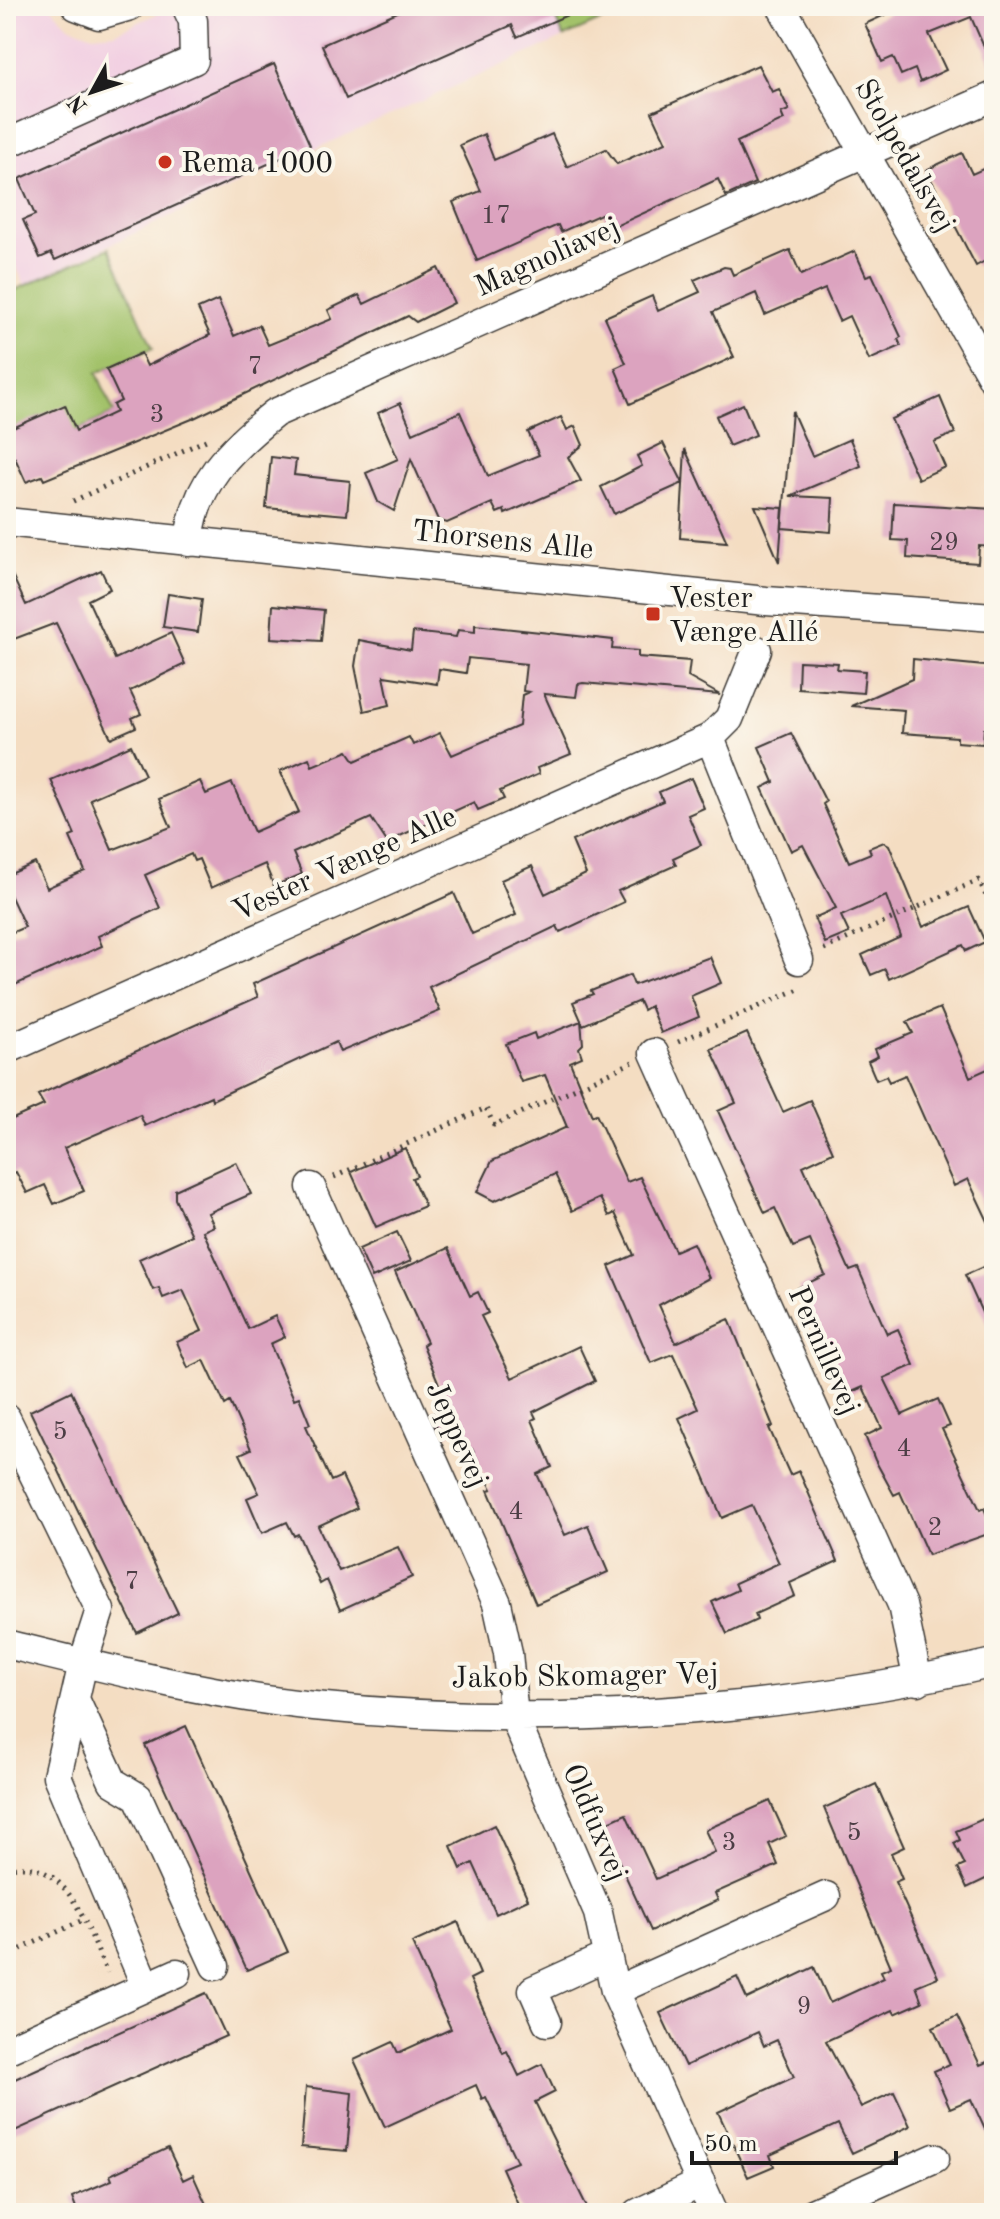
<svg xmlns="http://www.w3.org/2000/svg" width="1000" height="2219" viewBox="0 0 1000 2219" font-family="'Old Standard TT',serif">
<rect width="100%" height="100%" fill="#fbf7ec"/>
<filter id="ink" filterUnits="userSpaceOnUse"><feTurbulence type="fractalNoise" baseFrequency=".0125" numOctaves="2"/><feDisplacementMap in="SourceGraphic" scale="16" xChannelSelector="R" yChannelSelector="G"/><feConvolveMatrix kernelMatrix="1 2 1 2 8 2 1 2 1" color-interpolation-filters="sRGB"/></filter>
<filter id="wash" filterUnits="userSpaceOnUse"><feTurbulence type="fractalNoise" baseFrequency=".006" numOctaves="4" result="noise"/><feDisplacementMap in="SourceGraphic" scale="32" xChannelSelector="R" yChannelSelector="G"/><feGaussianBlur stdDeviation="1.8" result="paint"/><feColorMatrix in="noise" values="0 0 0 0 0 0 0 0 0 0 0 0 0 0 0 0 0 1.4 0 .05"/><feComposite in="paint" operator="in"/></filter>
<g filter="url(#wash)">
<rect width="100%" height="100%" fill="#f4ddc2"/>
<path fill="#f2d0e2" d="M6 6H50L69 26 93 35 115 33 175 6H634L268 170 25 285 6 246Z"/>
<path fill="#a3c26a" stroke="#606f43" stroke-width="2" d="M588 6H634L564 37 556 20Z
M109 248 153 348 97 373 114 413 74 432 40 416 6 437V294Z"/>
<g id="blocks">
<path fill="#dca3bf" d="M411 6H588L517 37 512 25 346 99 322 45Z
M904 6H994V70L971 17 929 34 946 70 920 82 915 69 901 75 893 57 882 62 865 24Z
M274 64 310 145 55 260 51 253 40 258 23 220 35 215 19 179Z
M758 65 772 92 779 89 789 110 781 113 784 120 737 142 755 183 726 196 718 179 609 229 603 213 561 232 558 225 477 261 453 202 481 191 460 145 484 134 494 160 552 134 567 167 606 149 617 164 666 142 652 112Z
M962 153 972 174 994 164V256L976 266 926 170Z
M790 250 801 275 855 251 866 276 872 274 901 337 898 339 901 346 869 360 849 316 839 321 825 289 765 315 756 293 713 312 734 357 630 404 615 368 626 363 605 317 652 296 658 311 700 292 694 280 724 267 730 268 733 275Z
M438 268 454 303 416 322 408 316 192 419 44 480 42 476 26 482 15 458 6 463V431L65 405 76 431 116 412 113 405 121 401 106 369 141 353 147 366 210 335 198 309 218 300 234 336 259 325 268 345 332 319 328 310 359 295 364 304Z
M940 397 955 433 934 442 945 467 918 479 891 419Z
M400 403 413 433 460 412 488 476 539 455 528 432 561 417 567 430 575 426 583 445 568 457 581 481 505 514 504 510 497 513 492 503 447 523 438 520 411 459 394 511 378 502 366 473 398 459 378 413Z
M743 404 756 435 729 446 716 416Z
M792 411 812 456 850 439 861 466 790 496 833 498 831 532 782 528Z
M663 443 683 483 614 514 601 487 642 466 637 456Z
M685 449 712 508 727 542 680 538Z
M271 457 296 460 294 475 350 481 347 515 266 508Z
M894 503 994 509 993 547 979 546 978 563 907 558 908 541 892 540Z
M755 506 783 508 779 562Z
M6 562 26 605 101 570 110 589 88 600 115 659 171 633 185 664 130 691 141 714 132 718 136 727 111 738 56 623 6 642Z
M168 594 202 599 198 632 163 627Z
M273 605 324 610 321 641 271 638Z
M475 625 613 640 612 649 638 651V657L690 661 688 677 720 695 583 683 578 684 576 697 544 694 571 754 537 768 539 774 500 791 504 799 478 810 474 802 387 842 371 818 293 853 302 874 274 886 265 864 211 888 199 859 194 861 191 854 145 875 160 908 98 936 102 946 6 989V935L25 927 6 886V876L35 863 47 888 85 871 70 837 75 835 51 780 131 745 145 775 90 799 112 850 171 827 159 799 200 781 206 794 232 783 254 832 299 812 280 771 309 758 312 766 348 751 355 761 409 737 413 745 440 733 452 755 519 726 522 695 529 692 523 691 526 664 468 658 466 673 439 669 437 684 384 676 390 705 364 711 355 666 359 640 411 650 413 632 456 637 458 630 475 632Z
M913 659 994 667V730L984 729 983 744 957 742V737L902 733 904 710 851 706 912 679Z
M799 661 838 663 837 669 865 671 863 693 798 688Z
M791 733 826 802 823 804 849 862 871 853 869 848 884 842 889 845 923 927 969 907 985 942 966 951 963 945 889 979 885 969 871 975 862 955 901 937 886 896 841 916 849 933 825 943 814 918 836 908 803 845 791 851 762 788 774 782 759 747Z
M691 778 704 808 688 815 701 845 673 858 676 865 618 891 624 902 560 932 557 926 429 987 440 1011 340 1052 336 1042 212 1100 211 1096 145 1126 140 1115 64 1148 84 1191 54 1204 45 1185 27 1193 16 1172 6 1176V1122L44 1105 38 1095 258 997 253 984 454 893 472 934 516 915 501 880 532 866 545 894 586 874 572 841 663 801 659 792Z
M710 957 721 983 691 996 699 1017 661 1033 650 1006 643 1010 639 1001 583 1025 573 1002 593 994 591 991 630 975 634 985Z
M940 1008 970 1077 994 1066V1234L968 1179 954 1186 905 1075 889 1082 886 1076 876 1080 868 1061 878 1056 875 1049 913 1033 907 1022Z
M581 1021 583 1044 579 1048 582 1057 570 1062 592 1116 596 1114 627 1182 640 1177 675 1251 693 1243 709 1278 659 1305 676 1343 729 1319 773 1426 769 1428 790 1475 799 1471 838 1561 790 1583 795 1596 755 1614 757 1620 727 1634 712 1602 738 1590 735 1583 779 1563 752 1505 722 1518 679 1418 698 1409 673 1354 651 1363 609 1266 634 1255 615 1213 609 1216 600 1198 572 1211 555 1174 494 1201 477 1192 492 1161 567 1127 545 1075 521 1082 506 1044 534 1033 536 1039Z
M747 1033 783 1112 810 1100 833 1152 803 1166 850 1271 858 1268 887 1334 898 1329 914 1365 884 1378 902 1415 938 1399 950 1426 942 1429 980 1510 984 1508 994 1532 928 1555 900 1492 894 1495 875 1460 865 1436 882 1428 863 1387 845 1395 798 1288 825 1275 810 1240 793 1247 775 1208 765 1213 718 1111 736 1103 711 1049Z
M405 1148 417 1176 412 1178 425 1206 376 1227 351 1172Z
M236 1162 251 1194 208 1213 214 1226 203 1231 248 1329 275 1316 285 1337 270 1344 294 1399 299 1397 310 1424 306 1426 331 1481 342 1476 357 1508 318 1526 339 1571 398 1547 412 1577 340 1610 327 1580 320 1584 298 1534 294 1536 287 1522 262 1533 247 1498 259 1493 240 1454 251 1449 230 1402 225 1405 204 1360 188 1368 177 1342 202 1331 183 1290 163 1298 159 1288 153 1290 139 1259 192 1235 175 1199V1190Z
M397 1232 411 1261 372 1278 359 1249Z
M448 1248 470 1296 478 1292 488 1313 481 1316 512 1378 579 1346 595 1381 533 1412 536 1418 532 1420 552 1467 537 1474 565 1535 588 1525 608 1572 536 1604 488 1490 492 1489 472 1449 468 1451 457 1430 442 1437 431 1414 448 1406 423 1345 427 1342 395 1272Z
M994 1262V1339L965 1275Z
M71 1391 178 1613 137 1633 30 1411Z
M186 1726 288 1952 247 1970 145 1745Z
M876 1784 904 1847 891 1853 902 1879 895 1882 938 1977 916 1986 922 2002 895 2014 893 2010 826 2041 861 2107 894 2092 910 2126 852 2153 838 2124 770 2155 774 2166 748 2177 718 2112 794 2077 777 2040 764 2046 758 2032 685 2066 660 2013 737 1977 747 1999 814 1967 830 2003 884 1978 881 1971 891 1967 824 1808Z
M770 1801 786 1836 769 1844 778 1865 715 1893 718 1900 651 1931 602 1825 626 1814 656 1879 715 1852 705 1830Z
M994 1814V1854L987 1857 994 1875 967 1888 958 1868 965 1865 954 1843 960 1840 956 1831Z
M494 1825 528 1899 496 1914 473 1863 461 1869 451 1846Z
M458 1922 480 1974 470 1979 503 2053 507 2051 519 2076 542 2064 555 2092 535 2102 590 2213H522L502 2168 517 2162 486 2097 482 2099 476 2085 385 2127 354 2060 393 2042 398 2053 451 2029 412 1943Z
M206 1993 226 2036 6 2135V2083Z
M957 2016 980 2065 994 2059V2149L971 2099 950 2108 934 2071 950 2064 933 2027Z
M306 2087 352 2093 347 2151 301 2147Z
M168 2148 183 2180 193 2175 210 2213H78L72 2197 112 2180 110 2175Z"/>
</g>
</g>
<g filter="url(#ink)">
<use href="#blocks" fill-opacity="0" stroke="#3c3935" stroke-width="2"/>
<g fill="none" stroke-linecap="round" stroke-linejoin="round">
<defs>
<path id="minor" d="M76 6 99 15 130 6
M781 6 994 381
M6 144 194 60 193 21 186 6
M6 522 766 601 994 617
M189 542C194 483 231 448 275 413L994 96
M710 738 799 960
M6 1050 710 738 729 719 757 650
M654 1053 902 1605 918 1681
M311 1187 497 1603 508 1653 514 1717 598 1913 615 1991 714 2213
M6 1418 100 1610 83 1663 57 1776 146 1987
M6 1644C108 1669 210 1695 314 1706 533 1729 780 1713 994 1663
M75 1699 113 1782 138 1797 215 1966
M615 1991 826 1896
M547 2022 533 1990 607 1956
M6 2050 177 1973
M638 2213 701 2183
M812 2213 935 2158"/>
</defs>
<use href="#minor" stroke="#3c3935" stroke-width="31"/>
<path stroke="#3c3935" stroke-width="5" stroke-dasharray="2 6" stroke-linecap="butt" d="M73 501 206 440
M824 949 979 880 994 914
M678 1042 801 988
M334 1177 486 1108 494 1125 633 1062
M6 1869C68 1854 87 1929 107 1973
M6 1956 83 1920"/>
<use href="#minor" stroke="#fff" stroke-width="28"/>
</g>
</g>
<g fill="#c8321e" stroke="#fbf7ec" stroke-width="3">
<circle cx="165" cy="162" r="8"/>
<rect x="645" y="606" width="16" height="16" rx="4"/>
</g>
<g text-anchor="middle" stroke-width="8" stroke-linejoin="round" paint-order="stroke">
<g font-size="26" fill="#4c3e45">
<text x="496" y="223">17</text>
<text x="255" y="374">7</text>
<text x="157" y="422">3</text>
<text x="944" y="550">29</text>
<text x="60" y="1439">5</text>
<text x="904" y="1456">4</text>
<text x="516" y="1519">4</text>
<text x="935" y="1535">2</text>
<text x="132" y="1589">7</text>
<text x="854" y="1840">5</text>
<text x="729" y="1850">3</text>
<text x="804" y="2014">9</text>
</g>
<g font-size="30" fill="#1c1c1c" stroke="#fbf7ec">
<text transform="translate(906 155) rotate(60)" y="10">Stolpedalsvej</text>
<text transform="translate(547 256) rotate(-24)" y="10">Magnoliavej</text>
<text transform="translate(503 539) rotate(6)" y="10">Thorsens Alle</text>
<text transform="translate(344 863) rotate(-24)" y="10">Vester Vænge Alle</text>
<text transform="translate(825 1350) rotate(66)" y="10">Pernillevej</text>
<text transform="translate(458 1434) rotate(66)" y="10">Jeppevej</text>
<text transform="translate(585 1675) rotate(-1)" y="10">Jakob Skomager Vej</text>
<text transform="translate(596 1822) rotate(67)" y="10">Oldfuxvej</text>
</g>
<g font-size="30" fill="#1c1c1c" stroke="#fbf7ec" text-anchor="start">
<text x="181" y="172">Rema 1000</text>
<text x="669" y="607">Vester<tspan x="669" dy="34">Vænge Allé</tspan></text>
</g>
</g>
<rect width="1000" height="2219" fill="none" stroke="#fbf7ec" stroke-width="32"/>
<g transform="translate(92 92) rotate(230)" stroke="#fbf7ec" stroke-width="6" paint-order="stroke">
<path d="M0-6L14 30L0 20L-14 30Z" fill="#1c1c1c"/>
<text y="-12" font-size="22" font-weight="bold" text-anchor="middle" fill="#1c1c1c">N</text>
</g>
<path d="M692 2151v12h204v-12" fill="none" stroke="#1c1c1c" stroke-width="4"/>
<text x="704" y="2151" font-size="24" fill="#1c1c1c" stroke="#fbf7ec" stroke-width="6" paint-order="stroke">50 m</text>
</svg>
